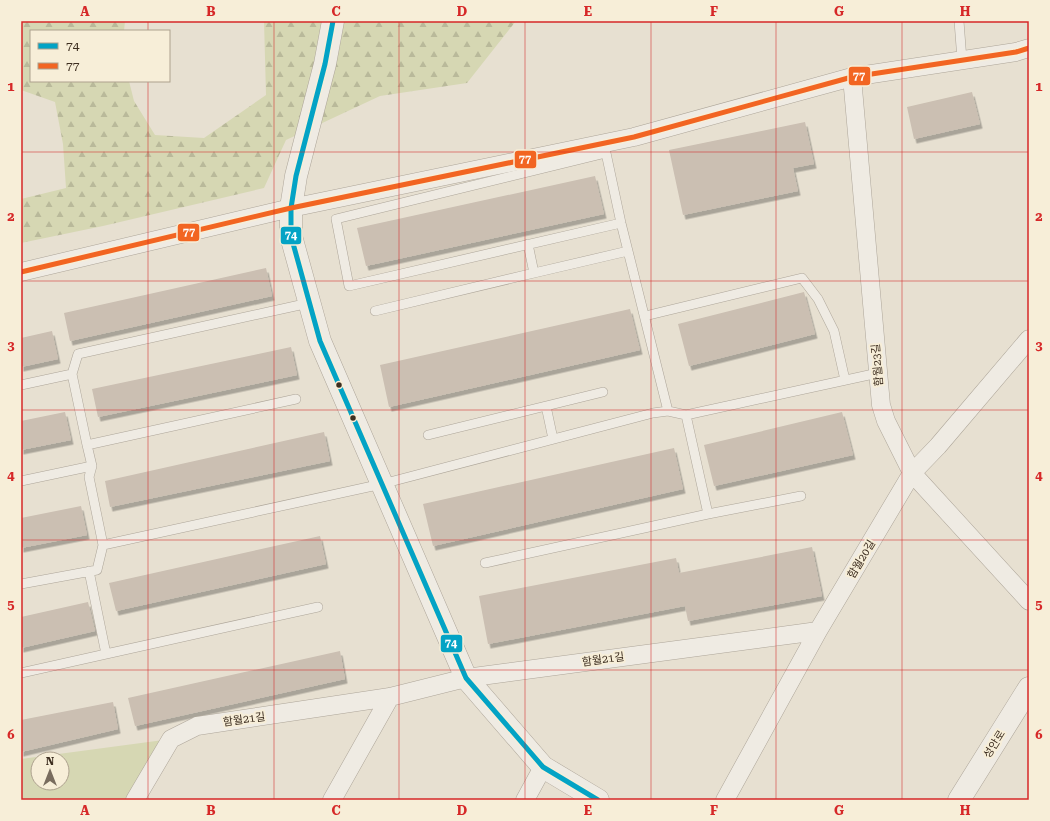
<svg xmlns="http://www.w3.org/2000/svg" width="1050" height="821" viewBox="0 0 1050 821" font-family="'Roboto Serif','Noto Sans KR',serif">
<defs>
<pattern id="forest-firs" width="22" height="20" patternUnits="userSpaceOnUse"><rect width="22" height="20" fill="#d6d7b3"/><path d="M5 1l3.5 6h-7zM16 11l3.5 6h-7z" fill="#b9b99a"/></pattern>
<filter id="shadow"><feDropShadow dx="2.5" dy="4.5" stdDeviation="0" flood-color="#0004"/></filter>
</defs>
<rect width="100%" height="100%" fill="#e7e0d1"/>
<path fill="#d6d7b3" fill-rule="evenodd" d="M171 739 135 800H21V759ZM38 759H62V783H38Z"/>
<path fill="url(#forest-firs)" d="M21 21H125L124 31H31V81H129L134 101 155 135 204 138 266 95 264 21H516L467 83 380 96 286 140 264 188 103 226 21 243V199L66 188 63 144 55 102 21 90Z"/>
<path fill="#cbbfb2" filter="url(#shadow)" d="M972 92 980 124 914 139 907 107Z
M805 122 814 164 793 168 798 191 683 215 669 150Z
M595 176 604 214 366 266 357 228Z
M266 268 272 296 70 341 64 313Z
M804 292 815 334 689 366 678 324Z
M630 309 640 350 389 407 380 365Z
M52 331 58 359 21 367V338Z
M291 347 297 375 98 417 92 389Z
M65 412 71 440 21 450V421Z
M842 412 853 455 714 486 704 445Z
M324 432 330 461 110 507 105 481Z
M674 448 683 489 433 546 423 504Z
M81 506 87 535 21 548V518Z
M320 536 326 564 116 611 109 583Z
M812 547 822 596 688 621 685 606 488 644 479 596 676 558 679 573Z
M88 602 95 631 21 648V617Z
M340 651 345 679 135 726 128 698Z
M113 702 118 729 21 752V720Z"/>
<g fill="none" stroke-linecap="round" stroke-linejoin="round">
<defs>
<path id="service" d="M959 21 962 60
M621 223 349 286 336 219 606 153 621 223 668 411
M534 273 628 251
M375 311 534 273 528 244
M645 316 802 278 818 299 834 331 845 380
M21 385 72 374
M296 399 87 445 72 374 78 354 309 303
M546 406 603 392
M686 415 708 514 801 496
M428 435 546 406 553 439
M87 445 92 466 89 477 103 545 382 484 653 413 668 411 686 415 878 373
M21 481 92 466
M485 563 708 514
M89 571 106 654 318 607
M21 584 97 570 103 545
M21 673 106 654"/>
<path id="minor" d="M852 77 881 405 886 421 912 473 1029 601
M21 272 291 208 634 137 852 77 1016 52 1029 48
M135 800 171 739 197 726 390 697 466 678 818 631
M332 800 390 697
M525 800 543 767
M725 800 818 631 912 473 938 446 1029 339"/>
<path id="tertiary" d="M333 21 325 64 296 176 291 208V236L320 341 466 678 543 767 598 800
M959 800 1029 688"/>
</defs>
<use href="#service" stroke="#ada599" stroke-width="10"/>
<use href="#minor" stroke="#ada599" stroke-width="19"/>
<use href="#tertiary" stroke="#ada599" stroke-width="23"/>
<use href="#service" stroke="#efebe3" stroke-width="9"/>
<use href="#minor" stroke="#efebe3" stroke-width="18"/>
<use href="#tertiary" stroke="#efebe3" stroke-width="22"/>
<defs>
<path id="bus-1" d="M333 21 325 64 296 176 291 208V236L320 341 466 678 543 767 598 800"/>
<path id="bus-2" d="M21 272 291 208 634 137 852 77 1016 52 1029 48"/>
</defs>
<use href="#bus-1" stroke="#f7eed8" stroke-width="8"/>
<use href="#bus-2" stroke="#f7eed8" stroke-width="8"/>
<use href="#bus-1" stroke="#03a3c5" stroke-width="5"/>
<use href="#bus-2" stroke="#f26522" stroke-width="5"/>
</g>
<path fill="none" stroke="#d62828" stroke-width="1" stroke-opacity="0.55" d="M148 21V31M274 21V800M399 21V800M525 21V800M651 21V800M776 21V800M902 21V800M148 81V800M21 152H1029M21 281H1029M21 410H1029M21 540H1029M21 670H1029"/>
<g fill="#3d2e20" stroke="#f7eed8" stroke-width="1.5">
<circle cx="339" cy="385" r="3.5"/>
<circle cx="353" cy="418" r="3.5"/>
</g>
<g text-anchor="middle" stroke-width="4" stroke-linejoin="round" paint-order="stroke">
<g font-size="11" fill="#3d2e20" stroke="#f7eed8">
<text transform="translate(877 365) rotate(-95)" y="4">함월23길</text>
<text transform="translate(861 559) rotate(-59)" y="4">함월20길</text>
<text transform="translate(603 659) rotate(-8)" y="4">함월21길</text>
<text transform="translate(244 719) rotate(-8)" y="4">함월21길</text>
<text transform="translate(994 744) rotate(-58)" y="4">성안로</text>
</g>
</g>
<g stroke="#f7eed8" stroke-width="1.5">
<rect x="848" y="66" width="23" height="20" rx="4" fill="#f26522"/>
<rect x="514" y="150" width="23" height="19" rx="4" fill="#f26522"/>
<rect x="177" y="223" width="23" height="19" rx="4" fill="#f26522"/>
<rect x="280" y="226" width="22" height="19" rx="4" fill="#03a3c5"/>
<rect x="440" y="634" width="23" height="19" rx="4" fill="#03a3c5"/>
</g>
<g font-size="11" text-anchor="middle" font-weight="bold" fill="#fff">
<text x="859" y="80">77</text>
<text x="525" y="163">77</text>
<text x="189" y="236">77</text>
<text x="291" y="239">74</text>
<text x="451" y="647">74</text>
</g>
<rect width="1050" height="821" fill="none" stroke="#f7eed8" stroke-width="44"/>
<rect x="30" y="30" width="140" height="52" fill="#f7eed8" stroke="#ada18e"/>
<rect x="38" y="43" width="20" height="6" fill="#03a3c5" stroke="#ada18e"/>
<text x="66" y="50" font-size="12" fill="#3d2e20">74</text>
<rect x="38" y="63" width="20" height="6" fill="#f26522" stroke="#ada18e"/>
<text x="66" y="70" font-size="12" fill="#3d2e20">77</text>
<g transform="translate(50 771)"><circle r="19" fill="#f7eed8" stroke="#ada18e"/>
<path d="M0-3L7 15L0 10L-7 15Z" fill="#786c5e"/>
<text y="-6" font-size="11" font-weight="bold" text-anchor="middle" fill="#3d2e20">N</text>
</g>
<rect x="22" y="22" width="1006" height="777" fill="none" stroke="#d62828" stroke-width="1.5"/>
<g font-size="13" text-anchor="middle" font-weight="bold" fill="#d62828">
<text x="85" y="16">A</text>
<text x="211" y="16">B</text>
<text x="336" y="16">C</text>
<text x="462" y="16">D</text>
<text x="588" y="16">E</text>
<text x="714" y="16">F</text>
<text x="839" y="16">G</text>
<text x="965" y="16">H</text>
<text x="11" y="91">1</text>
<text x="1039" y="91">1</text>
<text x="11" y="221">2</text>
<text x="1039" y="221">2</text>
<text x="11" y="350">3</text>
<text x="1039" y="350">3</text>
<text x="11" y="480">4</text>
<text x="1039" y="480">4</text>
<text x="11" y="609">5</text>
<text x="1039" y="609">5</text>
<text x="11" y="739">6</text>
<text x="1039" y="739">6</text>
<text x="85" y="815">A</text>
<text x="211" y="815">B</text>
<text x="336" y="815">C</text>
<text x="462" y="815">D</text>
<text x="588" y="815">E</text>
<text x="714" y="815">F</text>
<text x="839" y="815">G</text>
<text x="965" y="815">H</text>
</g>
</svg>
